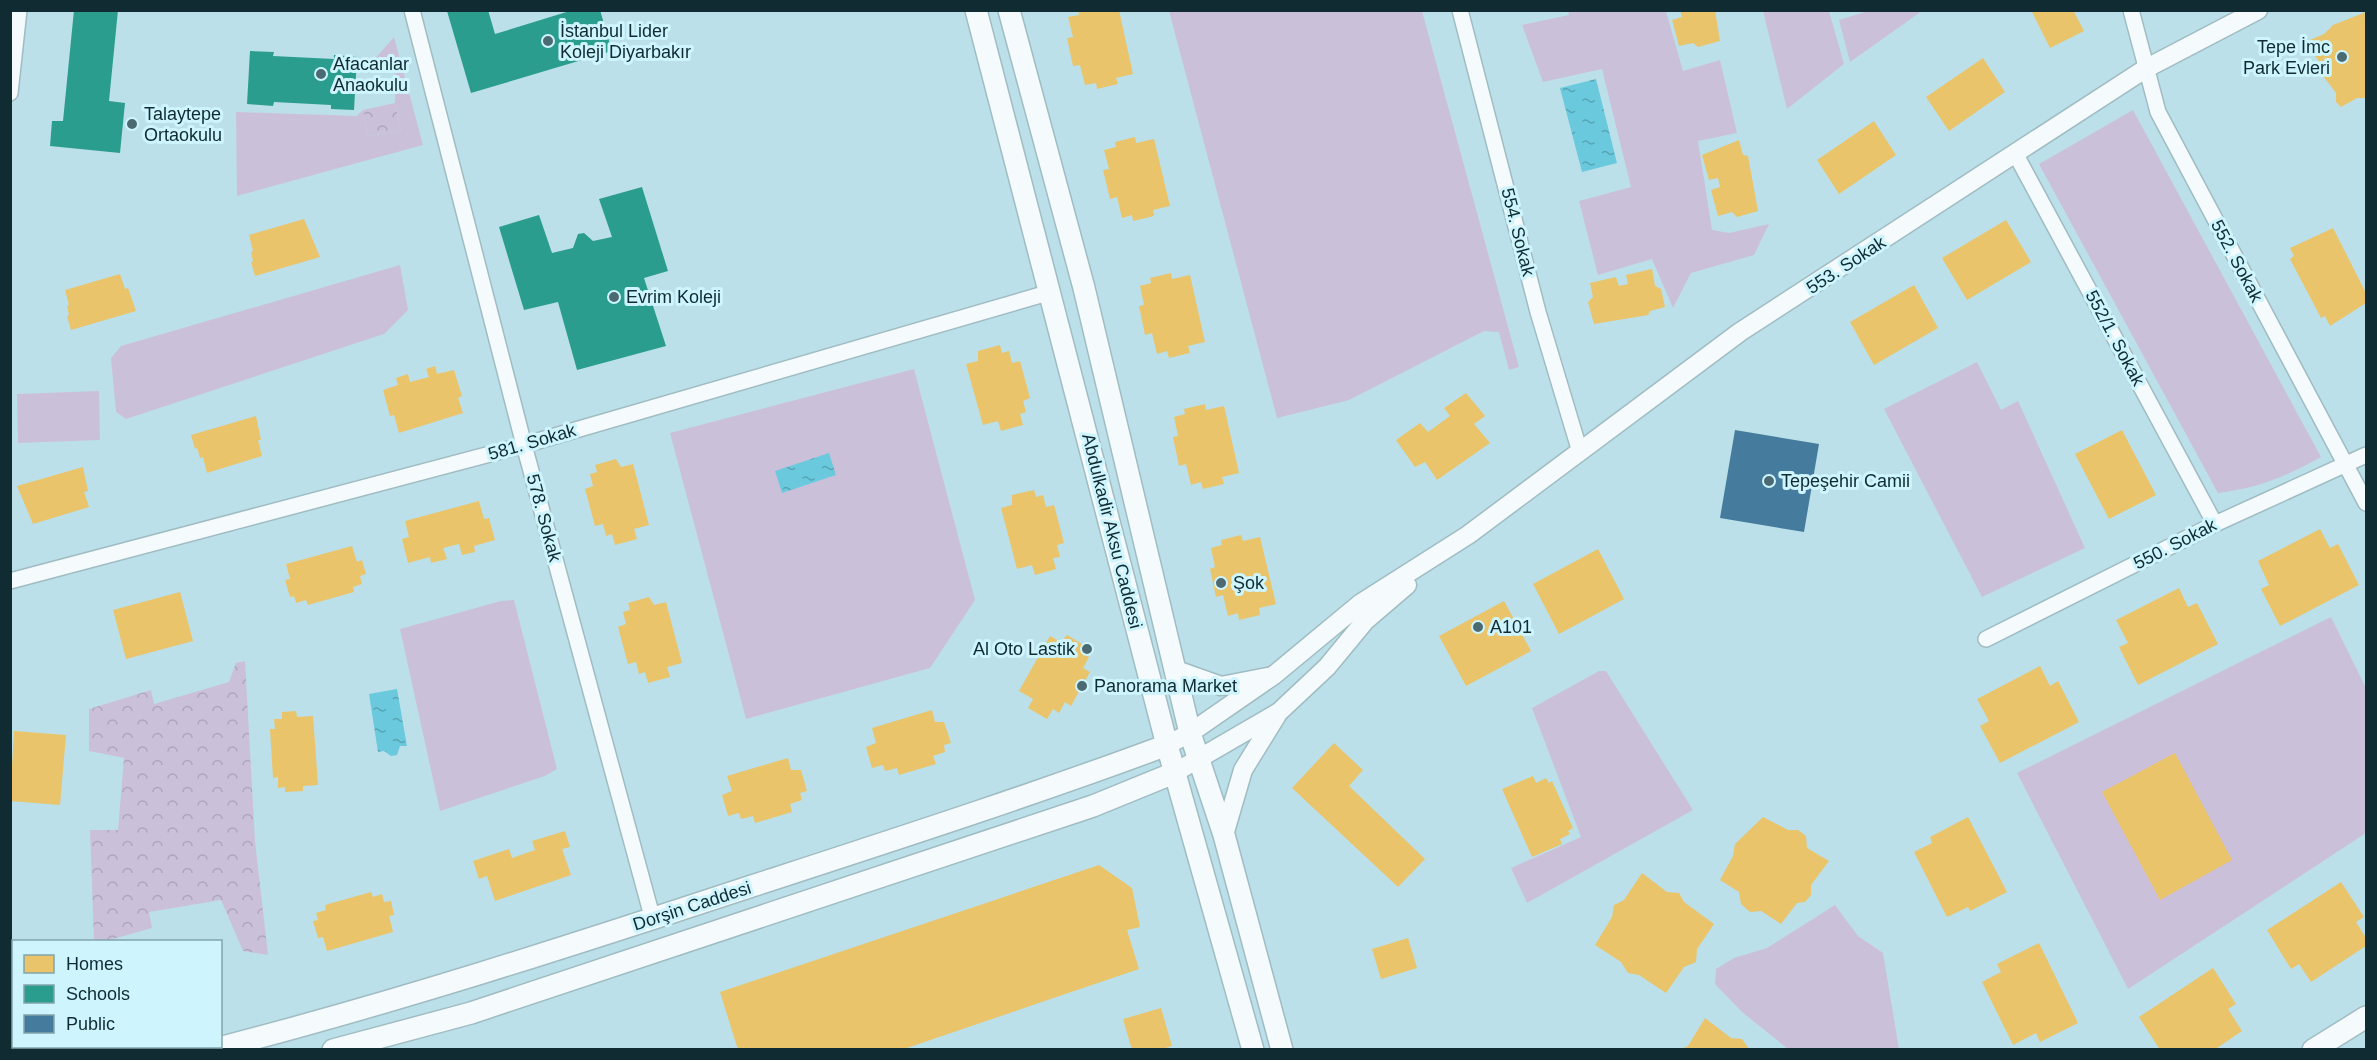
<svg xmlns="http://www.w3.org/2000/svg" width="2377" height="1060" viewBox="0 0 2377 1060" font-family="Arial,sans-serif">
<defs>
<pattern id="park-crowns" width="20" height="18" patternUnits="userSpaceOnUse" patternTransform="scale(1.5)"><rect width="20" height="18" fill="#cbc0da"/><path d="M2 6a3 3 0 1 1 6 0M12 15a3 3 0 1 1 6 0" fill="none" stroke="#ada5bc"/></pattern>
<pattern id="water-ripples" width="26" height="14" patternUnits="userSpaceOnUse" patternTransform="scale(1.5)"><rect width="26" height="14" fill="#6ac9dc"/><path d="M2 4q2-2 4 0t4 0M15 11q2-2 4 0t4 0" fill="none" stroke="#56a3b3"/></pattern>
</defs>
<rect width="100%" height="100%" fill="#bce0e9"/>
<path fill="#cbc0da" d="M1169 11H1422L1519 367 1509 370 1499 332 1484 331 1349 400 1277 418Z
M1568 11H1666L1683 71 1720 60 1737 133 1698 141 1712 230 1729 233 1769 224 1754 255 1691 273 1673 308 1652 259 1598 275 1579 201 1631 187 1602 69 1543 82 1522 25 1569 15Z
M1763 11H1829L1844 64 1787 109Z
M1868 11H1922L1850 62 1839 20Z
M394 37 423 145 237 196 236 112 357 116 363 110 368 136 401 131 395 103 396 65 372 62Z
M2133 110 2321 457C2285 477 2259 488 2218 493L2039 164Z
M400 265 408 310 384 334 126 419 116 412 111 358 121 346Z
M1977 362 2001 410 2018 401 2085 548 1982 597 1884 409Z
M914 369 975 600 930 668 746 719 670 433Z
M99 391 100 440 18 443 17 394Z
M514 600 557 769 545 776 440 811 400 629 501 601Z
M2331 617 2366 688V833L2128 989 2017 773Z
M1599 671H1606L1693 810 1527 903 1511 868 1581 837 1532 708Z
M1835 905 1858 936 1883 953 1899 1049H1788L1742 1012 1715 984 1716 969 1734 958 1767 948Z"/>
<path fill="url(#park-crowns)" d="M395 103 401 131 368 136 363 110Z
M245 661 255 841 268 955 243 951 221 900 149 912 152 928 106 941H94L90 830H118L124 758 89 751V709L151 690 154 704 229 682 236 663Z"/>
<path fill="url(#water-ripples)" d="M1596 79 1617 163 1582 172 1560 88Z
M829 453 836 475 782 493 775 471Z
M397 689 407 746H400L397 755 391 756 384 751 378 752 369 694Z"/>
<path fill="#e9c46a" d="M1078 10H1119L1133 74 1116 78 1118 84 1097 89 1096 83 1085 85 1080 65 1073 66 1067 38 1073 37 1068 17 1079 15Z
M1680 10H1715L1720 41 1698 47 1693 43 1679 46 1672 20 1682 17Z
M2031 10H2073L2084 31 2050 48Z
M2366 12V98H2357L2341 107 2336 102V93L2320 72 2319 61 2310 50V40L2324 34 2333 25Z
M1983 58 2005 92 1949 131 1926 97Z
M1874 121 1896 155 1839 194 1817 160Z
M1135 137 1136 143 1154 139 1170 206 1153 210 1154 216 1133 221 1132 215 1122 218 1117 197 1110 199 1103 170 1109 169 1104 150 1116 147 1115 142Z
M1739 140 1743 155 1748 156 1758 211 1737 217 1732 212 1718 216 1711 190 1720 187 1718 178 1709 180 1702 155Z
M304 219 320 257 255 276 251 262 253 261 251 252 253 251 249 235Z
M2006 220 2031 262 1967 300 1942 258Z
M2333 228 2366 293V303L2330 326 2325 316 2321 318 2290 259 2294 256 2290 248Z
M1652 269 1655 286 1661 289 1665 307 1650 311 1648 315 1594 324 1588 302 1593 297 1590 283 1616 277 1619 286 1628 284 1626 275Z
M1171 273 1172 279 1190 275 1205 342 1188 346 1190 353 1169 358 1167 351 1157 354 1152 333 1145 335 1139 306 1144 305 1140 286 1151 283 1150 278Z
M120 274 125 289 128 288 136 311 71 330 67 316 69 315 67 306 69 305 65 290Z
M1914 285 1938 328 1874 365 1850 322Z
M1000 345 1002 353 1009 351 1012 363 1020 361 1030 398 1023 401 1026 412 1020 414 1023 425 1001 431 998 421 983 425 966 364 978 361V351Z
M435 366 437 374 454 370 462 396 458 398 463 413 399 433 394 415 390 416 383 390 398 385 396 378 408 374 410 382 429 377 426 369Z
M1466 393 1485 416 1474 424 1490 443 1437 480 1425 462 1415 467 1396 440 1420 423 1428 432 1450 416 1444 408Z
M1205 404 1206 410 1224 406 1239 473 1222 477 1224 484 1203 489 1201 482 1191 485 1186 464 1179 466 1173 437 1178 436 1174 417 1185 414 1184 409Z
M256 416 261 440H258L262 456 207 473 203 457 200 458 197 448 195 449 191 435Z
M2122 430 2156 495 2109 519 2075 454Z
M616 459 621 467 633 464 649 525 634 529 637 539 615 545 612 534 606 536 603 524 595 526 585 489 593 486 590 474 597 472 595 465Z
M83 467 88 491 84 492 89 507 33 524 17 486Z
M1034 490 1036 497 1043 495 1046 507 1054 505 1064 543 1057 545 1060 557 1053 558 1056 569 1035 575 1032 565 1017 569 1001 508 1012 505V495Z
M479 501 484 519 489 518 495 540 474 546 475 552 462 555 459 544 443 548 447 559 431 563 430 557 408 563 402 539 409 537 405 521Z
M2320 529 2330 548 2338 544 2359 585 2280 626 2261 589 2269 585 2258 561Z
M1241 535 1243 541 1260 537 1276 604 1259 608 1260 615 1239 620 1238 613 1228 616 1223 595 1216 597 1210 569 1215 567 1211 548 1222 545 1221 540Z
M352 546 357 562 362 560 366 574 360 576 362 584 353 587 354 592 308 605 306 600 296 603 294 596 290 597 285 580 290 579 286 564Z
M1598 549 1624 599 1559 634 1533 584Z
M2179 588 2188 607 2197 603 2218 644 2138 685 2119 647 2128 643 2116 620Z
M180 592 193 641 126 659 113 610Z
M649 597 654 605 666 602 682 663 667 667 670 677 648 683 645 672 639 674 636 662 628 664 618 627 626 624 623 612 630 610 628 603Z
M1504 601 1531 651 1466 686 1439 636Z
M1067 635 1087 647 1083 653 1089 657 1083 668 1090 672 1071 706 1065 702 1059 713 1053 709 1047 719 1028 708 1033 699 1019 691 1050 636 1061 642Z
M2040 666 2050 686 2058 681 2079 722 2000 763 1980 726 1989 721 1977 699Z
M932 710 935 722H944L951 743 944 745 945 752 933 756 936 764 899 775 897 768 885 771 883 765 872 768 866 747 876 743 872 728Z
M296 711 297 717 313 716 318 785 303 786V791L285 792V787L278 788V777L273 778 270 729H275L274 719H282V712Z
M14 731 66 735 60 805 10 801Z
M1334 743 1363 770 1349 786 1425 859 1398 887 1292 788Z
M2175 753 2232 860 2160 900 2102 792Z
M788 758 791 770H801L807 791 800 793 802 800 790 804 792 812 755 823 753 816 741 819 739 813 728 816 722 795 732 791 727 776Z
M1533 776 1536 783 1546 778 1549 783 1552 781 1573 828 1568 831 1570 834 1560 839 1562 844 1532 857 1502 789Z
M1763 817 1788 830H1798L1806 836 1807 848 1829 861 1811 885V895L1805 902 1797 903 1781 924 1761 911 1750 912 1741 904 1739 892 1720 880 1733 856 1735 844Z
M1968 817 2007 892 1970 911 1968 907 1947 917 1914 852 1932 843 1930 837Z
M565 831 570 847 562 849 571 875 495 901 487 876 479 879 473 861 509 849 512 858 535 850 532 841Z
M1099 865 1132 888 1140 927 1127 930 1139 969 901 1050H738L720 992Z
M1642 873 1667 892 1679 893 1684 902 1714 924 1697 949 1696 962 1684 967 1666 993 1639 975 1628 973 1621 962 1595 945 1612 917 1614 905 1624 900Z
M2341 882 2364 917 2356 922 2366 938V946L2311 982 2299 964 2291 969 2267 930Z
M371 892 373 897 382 894 384 902 391 901 394 915 389 916 393 932 327 951 323 937 318 938 313 921 318 920 316 913 326 910 325 905Z
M1408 938 1417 968 1381 979 1372 949Z
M2039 943 2078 1023 2040 1042 2036 1033 2013 1045 1982 982 2001 972 1997 964Z
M2213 968 2236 1004 2228 1009 2242 1031 2214 1050H2160L2139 1017Z
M14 988V1038L10 1039V989Z
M1161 1008 1172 1046 1159 1050H1132L1123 1019Z
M1705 1018 1731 1038 1742 1039 1750 1050H1679L1688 1046Z"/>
<path fill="#2a9d8f" d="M74 10H118L109 101 125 103 120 153 50 146 52 121H63Z
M488 10 495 34 573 10H600L612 51 471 93 447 11Z
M250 51 274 52 273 56 334 59V55L357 57 354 110 331 109V105L274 102 273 106 247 104Z
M642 187 668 271 644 278 666 346 577 370 558 302 524 310 499 227 539 215 552 253 573 248 578 234 584 233 593 241 612 237 599 199Z"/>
<path fill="#457b9d" d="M1735 430 1819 444 1804 532 1720 518Z"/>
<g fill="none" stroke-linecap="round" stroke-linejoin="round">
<defs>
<path id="minor" d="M412 10 524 445 653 920
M1460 10 1538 312 1580 452
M2131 10 2158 112 2366 503
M10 93 19 10
M2015 153 2215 524
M10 581 524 445 1051 292
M1986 639 2215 524 2366 455"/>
<path id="tertiary" d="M1176 670 1221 686 1267 677
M1167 745 1190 733 1274 675 1361 603 1468 535 1740 332 2145 69 2258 10
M1174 773 1279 712 1327 667 1365 621 1407 585
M1224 835 1243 770 1277 715"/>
<path id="secondary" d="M976 10 1167 745 1253 1050
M1009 10 1084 288 1190 733 1224 835 1282 1050
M211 1050C394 1003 573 945 752 886 890 841 1030 796 1167 745
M333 1050 471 1013 1093 806 1174 773
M2313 1050 2366 1017"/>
</defs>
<use href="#minor" stroke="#a0bcc3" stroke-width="18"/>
<use href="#tertiary" stroke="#a0bcc3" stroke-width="21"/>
<use href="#secondary" stroke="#a0bcc3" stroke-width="24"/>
<use href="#minor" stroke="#f5fafc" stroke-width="15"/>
<use href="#tertiary" stroke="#f5fafc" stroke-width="18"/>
<use href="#secondary" stroke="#f5fafc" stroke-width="21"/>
</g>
<g fill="#4c6a71" stroke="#cef5fe" stroke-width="2">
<circle cx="548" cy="41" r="6"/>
<circle cx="2342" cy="57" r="6"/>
<circle cx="321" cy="74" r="6"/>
<circle cx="132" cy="124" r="6"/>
<circle cx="614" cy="297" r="6"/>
<circle cx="1769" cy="481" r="6"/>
<circle cx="1221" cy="583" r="6"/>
<circle cx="1478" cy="627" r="6"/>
<circle cx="1087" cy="649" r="6"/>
<circle cx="1082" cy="686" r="6"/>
</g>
<g text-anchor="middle" stroke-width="6" stroke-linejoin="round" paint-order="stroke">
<g font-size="18" fill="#102b31" stroke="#cef5fe" text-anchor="start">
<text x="560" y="37">İstanbul Lider<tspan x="560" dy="21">Koleji Diyarbakır</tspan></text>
<text x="2330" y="53" text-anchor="end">Tepe İmc<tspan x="2330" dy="21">Park Evleri</tspan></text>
<text x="333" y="70">Afacanlar<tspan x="333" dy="21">Anaokulu</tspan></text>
<text x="144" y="120">Talaytepe<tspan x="144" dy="21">Ortaokulu</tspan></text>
<text x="626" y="303">Evrim Koleji</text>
<text x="1781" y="487">Tepeşehir Camii</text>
<text x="1233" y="589">Şok</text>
<text x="1490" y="633">A101</text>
<text x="1075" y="655" text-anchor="end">Al Oto Lastik</text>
<text x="1094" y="692">Panorama Market</text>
</g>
<g font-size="18" fill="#102b31" stroke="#cef5fe">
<text transform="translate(1518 232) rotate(76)" y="6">554. Sokak</text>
<text transform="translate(2237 261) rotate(62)" y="6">552. Sokak</text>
<text transform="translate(1846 265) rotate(-33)" y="6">553. Sokak</text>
<text transform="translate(2115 338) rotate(62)" y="6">552/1. Sokak</text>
<text transform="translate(532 442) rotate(-16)" y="6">581. Sokak</text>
<text transform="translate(544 518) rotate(75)" y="6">578. Sokak</text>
<text transform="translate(1112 531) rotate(76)" y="6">Abdulkadir Aksu Caddesi</text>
<text transform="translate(2175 544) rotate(-27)" y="6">550. Sokak</text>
<text transform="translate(692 906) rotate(-18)" y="6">Dorşin Caddesi</text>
</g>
</g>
<rect width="2377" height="1060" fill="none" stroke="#102b31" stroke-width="24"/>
<rect x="12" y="940" width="210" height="108" fill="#cef5fe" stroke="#82a4ac" stroke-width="1.5"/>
<rect x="24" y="955" width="30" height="18" fill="#e9c46a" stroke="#82a4ac" stroke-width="1.5"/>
<text x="66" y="970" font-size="18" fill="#102b31">Homes</text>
<rect x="24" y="985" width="30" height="18" fill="#2a9d8f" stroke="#82a4ac" stroke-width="1.5"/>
<text x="66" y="1000" font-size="18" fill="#102b31">Schools</text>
<rect x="24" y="1015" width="30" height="18" fill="#457b9d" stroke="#82a4ac" stroke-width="1.5"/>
<text x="66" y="1030" font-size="18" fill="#102b31">Public</text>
</svg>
